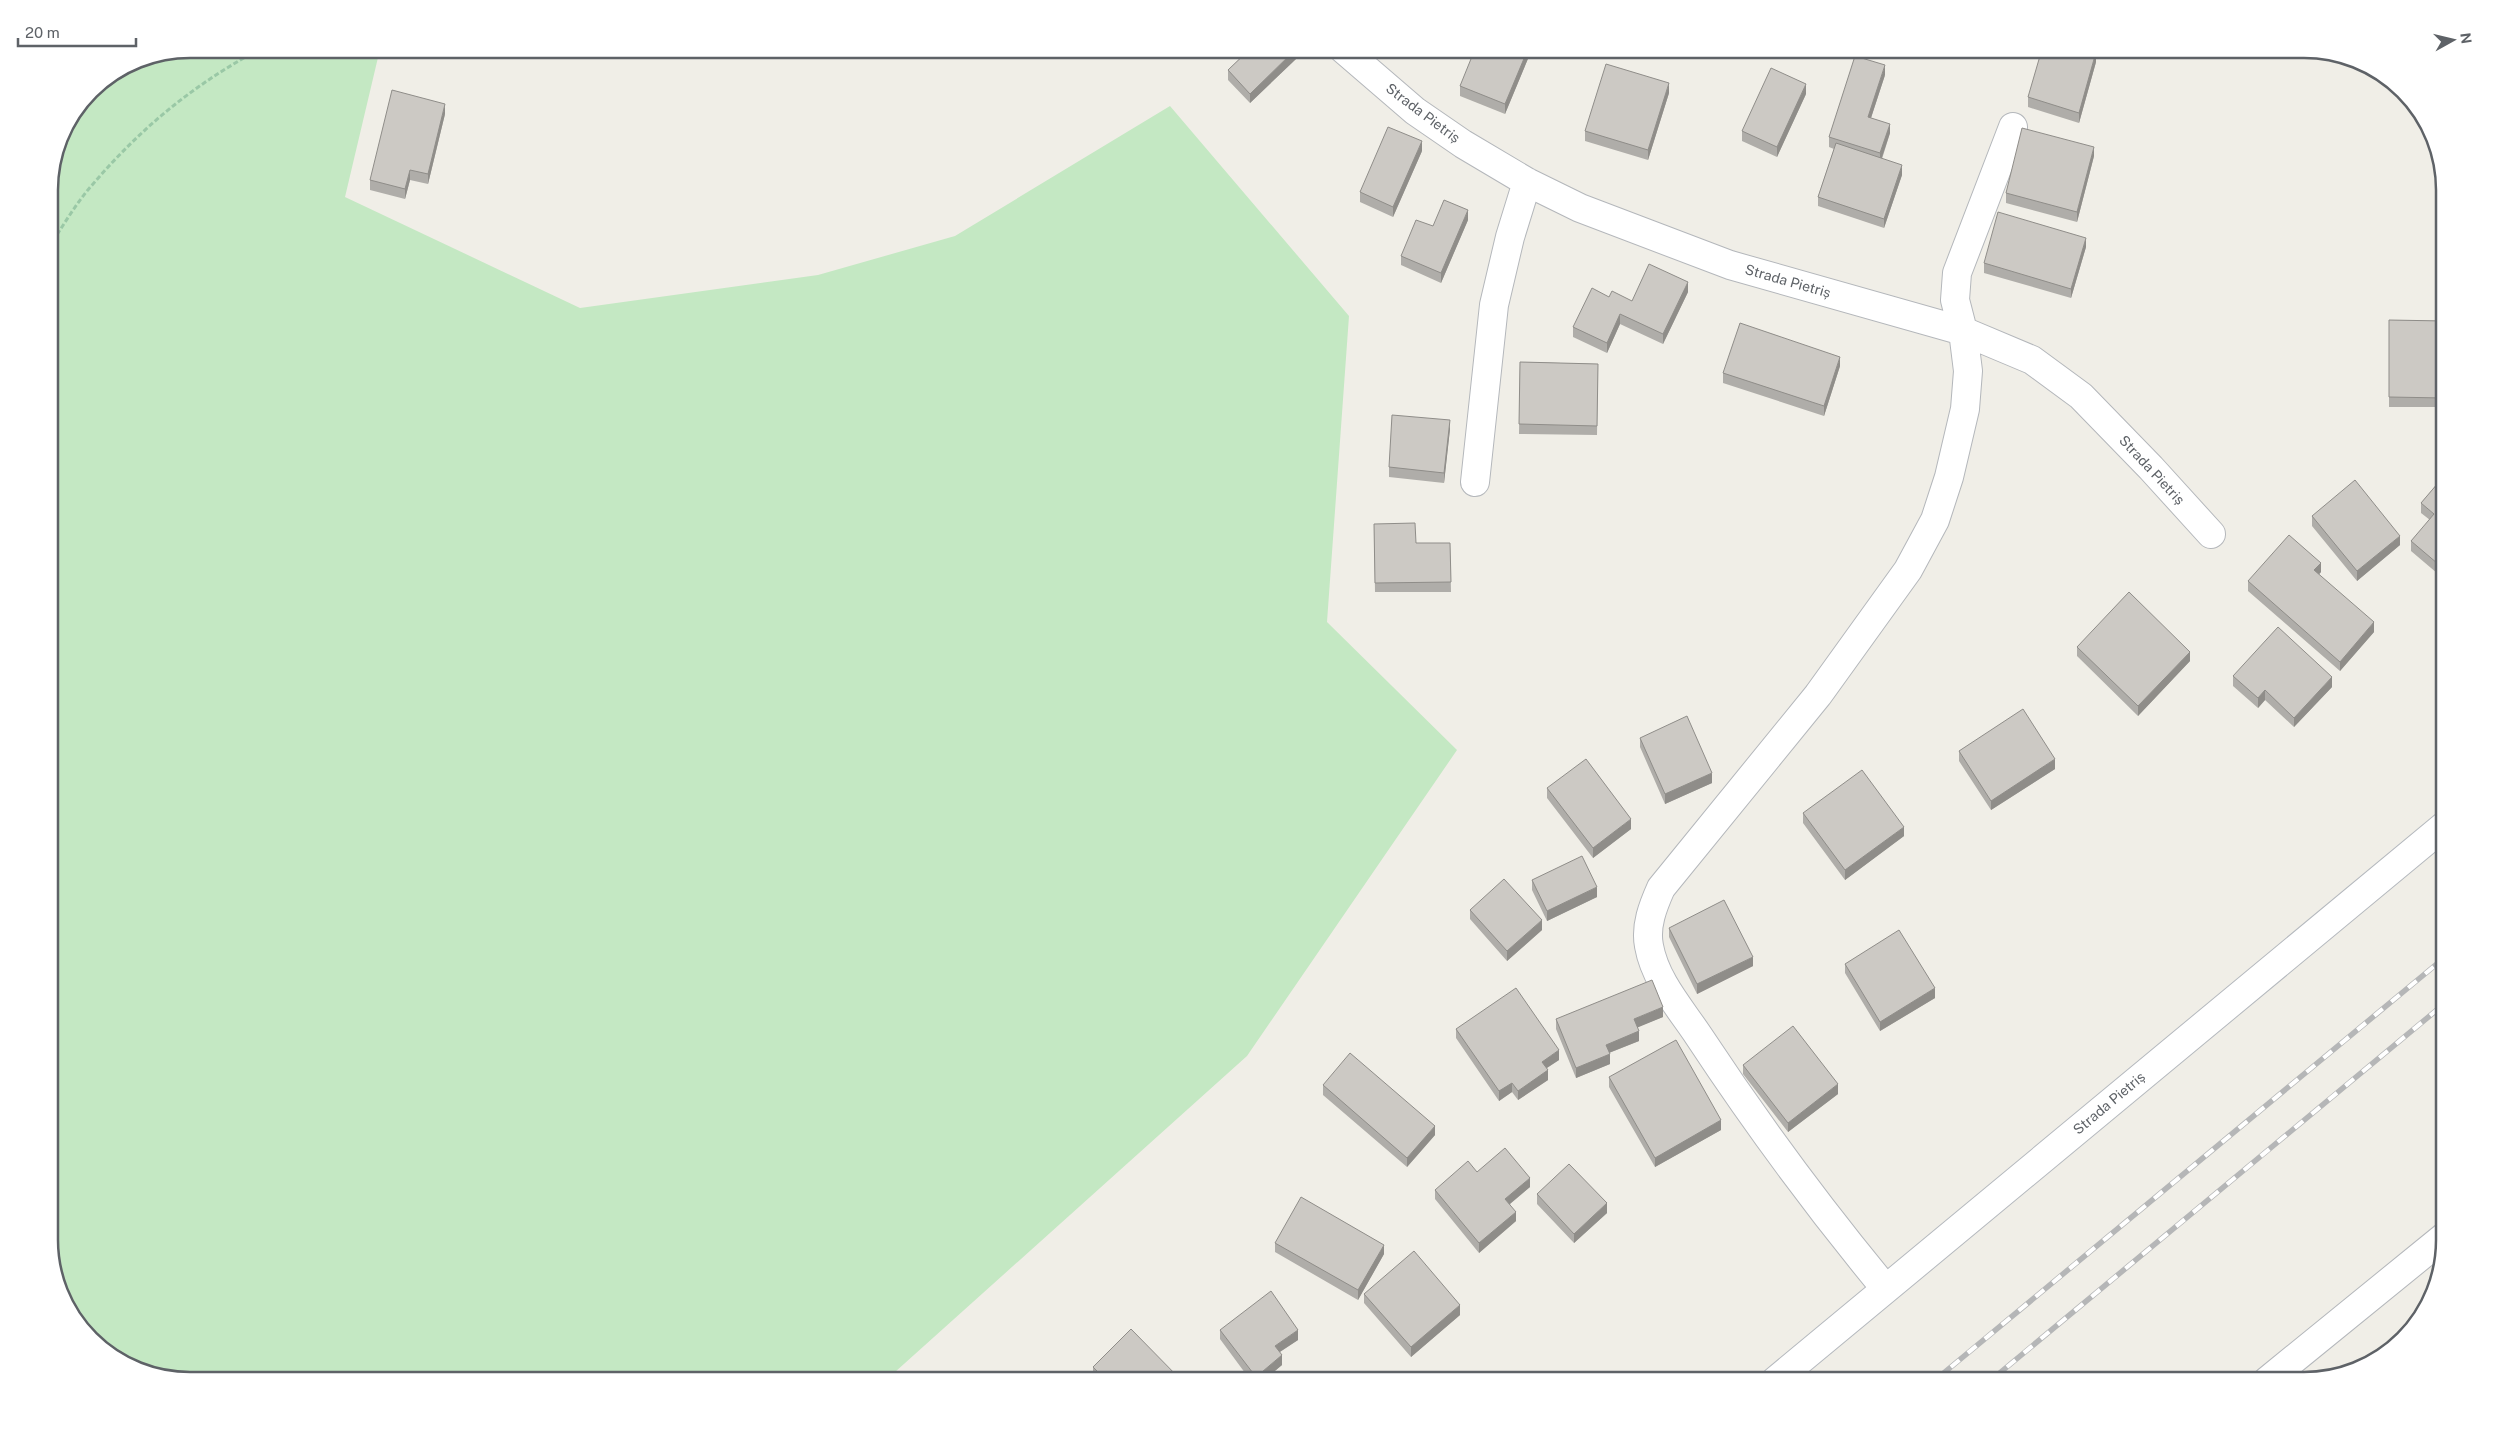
<svg xmlns="http://www.w3.org/2000/svg" width="2493" height="1430" viewBox="0 0 2493 1430" font-family="'Public Sans',sans-serif">
<rect width="100%" height="100%" fill="#f0eee7"/>
<path fill="#c4e8c3" d="M189 49H380L345 197 580 308 818 275 955 236 1170 106 1349 316 1327 622 1457 750 1247 1056 885 1381H189L119 1363 72 1319 49 1250V180L60 135 90 90 136 59Z"/>
<g fill="none" stroke-linecap="round" stroke-linejoin="round">
<defs>
<path id="minor" d="M1343 49 1415 111 1463 144 1527 182 1580 208 1730 265 1963 331 2032 360 2081 396 2151 468 2211 534
M1475 482 1494 305 1510 237 1527 182
M1885 1288C1818 1207 1756 1123 1698 1035 1680 1008 1655 980 1649 946 1645 926 1653 906 1661 888L1818 695 1908 570 1935 520 1949 477 1965 409 1968 371 1963 331 1955 300 1957 273 2013 127
M2267 1381 2444 1237"/>
<path id="secondary" d="M1775 1381 2444 826"/>
</defs>
<use href="#minor" stroke="#b4b7bb" stroke-width="30"/>
<use href="#secondary" stroke="#b5b9be" stroke-width="30"/>
<path stroke="#9ac8a6" stroke-width="3" stroke-dasharray="5 2.5" stroke-linecap="butt" d="M49 247C63 226 76 203 93 184 142 127 193 85 260 49"/>
<use href="#minor" stroke="#fff" stroke-width="28"/>
<use href="#secondary" stroke="#fff" stroke-width="28"/>
<defs>
<path id="rail" d="M1934 1381 2444 958
M1990 1381 2444 1004"/>
</defs>
<use href="#rail" stroke="#b5b6b7" stroke-width="5.5"/>
<use href="#rail" stroke="#fff" stroke-width="4" stroke-dasharray="11" stroke-linecap="butt"/>
</g>
<path fill="#afada9" d="M1245 49H1296V59L1250 103 1228 80V70L1248 51Z
M1532 49 1505 114 1460 96V86Z
M2096 62 2079 123 2028 107V97Z
M1885 75 1871 118 1890 133 1882 159 1902 175 1884 228 1818 206V197L1834 149 1829 147V137Z
M1669 93 1648 160 1585 141V131Z
M1806 94 1777 157 1742 141V131Z
M445 114 428 184 410 180 405 199 370 190V180Z
M1422 151 1393 217 1360 202V192Z
M2094 156 2077 222 2006 203V193Z
M1468 220 1441 283 1401 265V256L1433 226Z
M2086 247 2071 298 1984 273V263Z
M1688 292 1663 344 1620 324 1607 353 1573 337V327L1609 297 1632 301Z
M2389 320 2444 321V407H2389Z
M1520 362 1598 364 1597 435 1519 434Z
M1840 366 1824 416 1723 383V373Z
M1450 429 1444 483 1389 477V467Z
M2444 476V579L2411 551V541L2430 520 2421 513V503Z
M2312 516 2400 545 2357 581 2312 526Z
M1374 524 1416 543H1450L1451 592H1375Z
M2321 572 2319 574 2374 632 2340 671 2248 591V581Z
M2077 647 2190 661 2138 716 2077 656Z
M2233 676 2332 687 2294 727 2265 700 2258 708 2233 686Z
M1640 738 1712 783 1665 804 1640 747Z
M1959 751 2055 769 1991 810 1959 761Z
M1547 788 1631 829 1593 858 1547 798Z
M1803 813 1904 836 1845 880 1803 823Z
M1532 880 1597 897 1547 921 1532 890Z
M1470 910 1542 930 1507 961 1470 919Z
M1669 928 1753 966 1697 994 1669 937Z
M1845 964 1935 998 1880 1031 1845 973Z
M1663 1017 1637 1027 1639 1041 1609 1053 1610 1064 1576 1078 1556 1029V1019Z
M1456 1029 1559 1060 1547 1068 1548 1080 1518 1100 1512 1092 1499 1101 1456 1038Z
M1743 1065 1838 1094 1788 1132 1743 1074Z
M1609 1077 1721 1130 1655 1167 1609 1087Z
M1323 1085 1435 1135 1407 1167 1323 1095Z
M1477 1172 1530 1187 1510 1204 1516 1221 1479 1253 1435 1199V1190Z
M1537 1194 1607 1213 1574 1243 1537 1204Z
M1275 1243 1384 1254 1358 1300 1275 1252Z
M1364 1294 1460 1315 1411 1357 1364 1303Z
M1220 1330 1298 1340 1280 1352 1282 1365 1263 1381H1251L1220 1339Z
M1093 1367 1182 1381H1098L1093 1376Z"/>
<path fill="#8f8d89" d="M1296 49V59L1250 103V94Z
M1528 49H1532L1505 114V104Z
M2096 52V62L2079 123V113Z
M1885 65V75L1868 127V117Z
M1669 83V93L1648 160V150Z
M1806 84V94L1777 157V147Z
M445 104V114L428 184V174Z
M1890 124V133L1880 163V153Z
M1422 141V151L1393 217V207Z
M2094 147V156L2077 222V212Z
M1902 165V175L1884 228V219Z
M410 170V180L405 199V189Z
M1468 210V220L1441 283V273Z
M2086 238V247L2071 298V289Z
M1688 282V292L1663 344V334Z
M1620 314V324L1607 353V343Z
M1840 357V366L1824 416V406Z
M1450 420V429L1444 483V473Z
M2400 536V545L2357 581V571Z
M2321 563V572L2314 580V570Z
M2374 622V632L2340 671V662Z
M2190 652V661L2138 716V706Z
M2332 677V687L2294 727V718Z
M2265 690V700L2258 708V698Z
M2055 759V769L1991 810V801Z
M1712 773V783L1665 804V794Z
M1631 819V829L1593 858V848Z
M1904 827V836L1845 880V870Z
M1597 887V897L1547 921V911Z
M1542 920V930L1507 961V951Z
M1753 957V966L1697 994V984Z
M1935 988V998L1880 1031V1022Z
M1663 1007V1017L1634 1029V1019Z
M1639 1031V1041L1606 1054V1045Z
M1559 1050V1060L1542 1071V1062Z
M1610 1054V1064L1576 1078V1068Z
M1548 1070V1080L1518 1100V1091Z
M1512 1083V1092L1499 1101V1091Z
M1838 1084V1094L1788 1132V1123Z
M1721 1120V1130L1655 1167V1158Z
M1435 1126V1135L1407 1167V1158Z
M1530 1178V1187L1505 1208V1199Z
M1607 1203V1213L1574 1243V1234Z
M1516 1212V1221L1479 1253V1243Z
M1384 1245V1254L1358 1300V1290Z
M1460 1305V1315L1411 1357V1347Z
M1298 1330V1340L1275 1355V1346Z
M1282 1355V1365L1263 1381H1256V1377Z"/>
<path fill="#ccc9c4" stroke="#8f8d89" d="M1250 49H1296L1250 94 1228 70Z
M1475 49H1528L1505 104 1460 86Z
M2042 49H2085L2096 52 2079 113 2028 97Z
M1855 56 1885 65 1868 117 1890 124 1880 153 1829 137Z
M1606 64 1669 83 1648 150 1585 131Z
M1771 68 1806 84 1777 147 1742 131Z
M392 90 445 104 428 174 410 170 405 189 370 180Z
M1388 127 1422 141 1393 207 1360 192Z
M2022 128 2094 147 2077 212 2006 193Z
M1836 143 1902 165 1884 219 1818 197Z
M1444 200 1468 210 1441 273 1401 256 1416 220 1433 226Z
M1998 212 2086 238 2071 289 1984 263Z
M1649 264 1688 282 1663 334 1620 314 1607 343 1573 327 1592 288 1609 297 1612 291 1632 301Z
M2389 320 2444 321V398L2389 397Z
M1740 323 1840 357 1824 406 1723 373Z
M1520 362 1598 364 1597 426 1519 424Z
M1392 415 1450 420 1444 473 1389 467Z
M2444 476V569L2411 541 2434 514 2421 503Z
M2355 480 2400 536 2357 571 2312 516Z
M1415 523 1416 543H1450L1451 582 1375 583 1374 524Z
M2289 535 2321 563 2314 570 2374 622 2340 662 2248 581Z
M2129 592 2190 652 2138 706 2077 647Z
M2278 627 2332 677 2294 718 2265 690 2258 698 2233 676Z
M2023 709 2055 759 1991 801 1959 751Z
M1687 716 1712 773 1665 794 1640 738Z
M1586 759 1631 819 1593 848 1547 788Z
M1862 770 1904 827 1845 870 1803 813Z
M1582 856 1597 887 1547 911 1532 880Z
M1504 879 1542 920 1507 951 1470 910Z
M1724 900 1753 957 1697 984 1669 928Z
M1899 930 1935 988 1880 1022 1845 964Z
M1652 980 1663 1007 1634 1019 1639 1031 1606 1045 1610 1054 1576 1068 1556 1019Z
M1516 988 1559 1050 1542 1062 1548 1070 1518 1091 1512 1083 1499 1091 1456 1029Z
M1793 1026 1838 1084 1788 1123 1743 1065Z
M1676 1040 1721 1120 1655 1158 1609 1077Z
M1350 1053 1435 1126 1407 1158 1323 1085Z
M1505 1148 1530 1178 1505 1199 1516 1212 1479 1243 1435 1190 1468 1161 1477 1172Z
M1569 1164 1607 1203 1574 1234 1537 1194Z
M1301 1197 1384 1245 1358 1290 1275 1243Z
M1414 1251 1460 1305 1411 1347 1364 1294Z
M1271 1291 1298 1330 1275 1346 1282 1355 1256 1377 1220 1330Z
M1131 1329 1182 1381H1107L1093 1367Z"/>
<g text-anchor="middle" stroke-width="5" stroke-linejoin="round" paint-order="stroke">
<g font-size="14" fill="#5e6267" stroke="#fff">
<text transform="translate(1423 113) rotate(37)" y="5">Strada Pietriș</text>
<text transform="translate(1788 281) rotate(16)" y="5">Strada Pietriș</text>
<text transform="translate(2152 470) rotate(47)" y="5">Strada Pietriș</text>
<text transform="translate(2109 1103) rotate(-40)" y="5">Strada Pietriș</text>
</g>
</g>
<path d="M0 0H2493V1430H0ZM190 58H2304A132 132 0 0 1 2436 190V1240A132 132 0 0 1 2304 1372H190A132 132 0 0 1 58 1240V190A132 132 0 0 1 190 58Z" fill="#fff" fill-rule="evenodd"/>
<path fill="none" stroke="#5e6267" stroke-width="2.5" d="M190 58H2304A132 132 0 0 1 2436 190V1240A132 132 0 0 1 2304 1372H190A132 132 0 0 1 58 1240V190A132 132 0 0 1 190 58Z"/>
<g transform="translate(2453 40) rotate(82)" stroke="#ffffff" stroke-width="4" paint-order="stroke">
<path d="M0-4L9 19L0 12L-9 19Z" fill="#5e6267"/>
<text y="-8" font-size="14" font-weight="bold" text-anchor="middle" fill="#5e6267">N</text>
</g>
<path d="M18 38v8h118v-8" fill="none" stroke="#5e6267" stroke-width="2.5"/>
<text x="25" y="38" font-size="15" fill="#5e6267" stroke="#ffffff" stroke-width="4" paint-order="stroke">20 m</text>
</svg>
